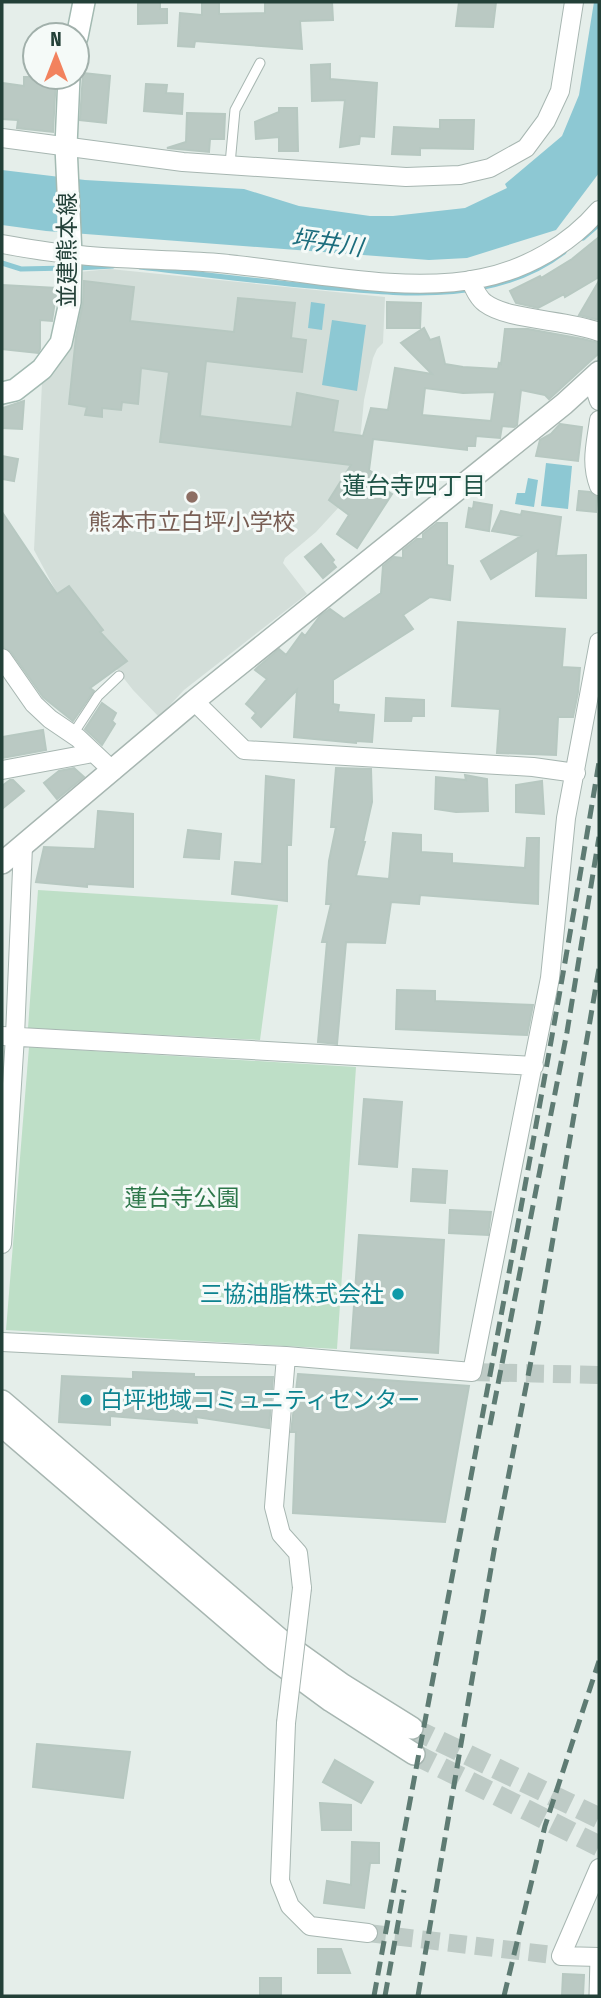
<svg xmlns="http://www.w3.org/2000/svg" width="601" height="1998" viewBox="0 0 601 1998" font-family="'Fira Sans Condensed','Noto Sans JP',sans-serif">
<rect width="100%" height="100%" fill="#e5eeea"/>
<path fill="#d3ded9" d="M110 269 385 297 383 343 377 349 373 358 364 400 356 481 339 507 316 532 285 558 283 563 307 594 184 690 159 717 133 690 58 595 34 550 42 383 52 373 79 272Z"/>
<path fill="#bedfc7" d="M38 890 278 905 260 1040 28 1028Z
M29 1047 356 1067 337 1349 6 1330Z"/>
<path fill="#8dc8d3" d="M594 2H599V173L556 230 467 258 429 260 46 231 2 225V170L85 180 244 189 299 206 370 216H393L465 208 507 188 505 184 562 136 579 95Z
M311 302 325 304 322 330 308 328Z
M332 320 366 325 357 391 322 385Z
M546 463 572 466 568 509 541 506Z
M528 478 538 480 534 507 515 504 517 493H525Z"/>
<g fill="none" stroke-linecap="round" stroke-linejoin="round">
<path stroke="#8dc8d3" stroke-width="5" d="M583 238 599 224
M2 263 21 269 67 268
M140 267C200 274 261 282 321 287 403 294 495 305 564 252
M77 268 113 266"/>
</g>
<path fill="#bac9c3" stroke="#b7c8c1" stroke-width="2" fill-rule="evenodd" d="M138 2H160V9H167V23L138 24Z
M202 2H219V14L265 13V2H332L333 20 300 21 302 49 195 41 194 47 178 46 180 13 202 15Z
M459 2H496L493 27 456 26Z
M330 64V79L377 83 374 137 360 136 359 144 340 147 345 100 312 101 311 65Z
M83 73 110 76 106 123 80 120Z
M24 77H56L53 132 17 128 18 120 2 119V83L24 86Z
M146 84 167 85 166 93 183 94 182 114 144 111Z
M279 108H297L298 151H279V137L256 139 255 122 279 112Z
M187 113 225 114 224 139H210L209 152 167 148 186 142Z
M440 120H474L473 149 420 148V155L392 154 394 127 440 129Z
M599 237V277L565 297 564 294 538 308 516 303 510 291 540 276 541 278 572 259Z
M84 281 134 287 130 321 234 332 238 298 295 303 291 338 306 340 302 372 206 361 200 416 292 427 297 393 338 401 333 432 363 436 371 408 388 410 395 368 432 374 401 343 424 328 430 340 439 337 445 364 463 367 498 369 499 363 501 364 505 329H528L583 339 599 343V353L549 399 545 395 521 390 517 425 514 427 502 426 500 438 476 436 475 446H467V450L373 439 369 470 384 481 381 487 392 494 357 548 337 534 349 515 329 500 351 465 160 442 169 372 141 368 138 404 122 402 121 410 102 408V417L85 415 87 407 69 404 76 337 83 303ZM425 388 463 393 495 392 491 421 422 415Z
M599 281V320L579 315Z
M2 285 57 288 52 321 40 320V349L38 353 2 349Z
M387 302 421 303 420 328H387Z
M24 401 22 429 2 428 3 408Z
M560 424 582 427 578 461 536 456 540 440 551 434Z
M2 456 18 459 14 481 2 479Z
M579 491 590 492 597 497 596 512 577 510Z
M474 502 492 505 489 531 466 527 469 508 473 509Z
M501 511 521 515 522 511 561 517 556 556 586 555V598L536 596 538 550 491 579 481 561 521 536 492 531Z
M2 512 57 594 69 586 103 630 100 632 127 661 90 688 94 691 73 721 43 697 11 652 2 646Z
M437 523H447V565L453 566 450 600 430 597 403 615 413 629 333 680V704L339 705 338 712 374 715 372 742 356 741V743L294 737 297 690 261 727 252 718 256 713 246 704 267 679 255 670 258 667 279 649 286 655 302 633 305 636 320 616 330 609 344 619 381 593 383 566 394 557 403 558V550L417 539H423V534Z
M321 544 334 560 332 562 336 567 323 578 305 557Z
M458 622 565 629 562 667 580 668 578 692 573 717H558L556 755 497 753 500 709 452 706Z
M386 698 424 700V716H412L411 721H385Z
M102 703 116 713 112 721 115 724 102 745 85 729Z
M43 730 46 750 2 758V737Z
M74 768 84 777 57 799 44 783 59 771Z
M336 768 371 769 372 802 363 842H365L356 876 389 879 393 833 421 835V852L452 854V863L525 868 527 838H539L538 904 420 895 419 904 391 902 385 943 346 942 337 1044 318 1042 327 942H322L331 904H326L329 861 336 827H331Z
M465 775 487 779 488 811 456 812 435 809 436 777 466 780Z
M266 776 294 780 291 845H287V901L232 894 235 862 262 864Z
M10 780H13L24 791 2 809V786Z
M542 781 544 814 516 812V785Z
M98 811 133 814V887L87 884V887L36 882 44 847 95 849Z
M188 830 221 834 219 859 184 857Z
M397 990 435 991V1001L533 1005 527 1035 396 1029Z
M364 1099 402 1102 397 1167 359 1164Z
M413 1169 447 1171 445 1203 411 1201Z
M450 1210 491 1212 488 1235 449 1233Z
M359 1235 444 1240 438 1353 351 1348Z
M133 1372 194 1374V1377H273L269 1428 196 1417 197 1423 110 1416V1425L59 1422 62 1376 133 1379Z
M298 1374 469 1386 445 1522 293 1513 296 1432H291Z
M37 1744 130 1752 123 1798 33 1787Z
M335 1760 373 1782 361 1803 323 1782Z
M320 1803 351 1805V1830H322Z
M352 1842 379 1843V1863H370L364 1908 324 1903 327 1881 351 1885Z
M318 1949H341L350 1973H318Z
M563 1974 584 1975 583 1996H562Z
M260 1978H281V1996H260Z"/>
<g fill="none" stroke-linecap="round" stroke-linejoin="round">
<path stroke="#becbc6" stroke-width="18" stroke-dasharray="18 9" stroke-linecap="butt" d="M472 1372 599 1375
M368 1933 561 1956"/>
<path stroke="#becbc6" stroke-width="21" stroke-dasharray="21 10" stroke-linecap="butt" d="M412 1728 599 1818
M414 1754 599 1846"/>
<defs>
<path id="service" d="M230 164 235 110 260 63
M73 734 98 696 119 676
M594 1996 595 1957"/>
<path id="minor" d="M2 138 183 162 406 177 460 175 490 168 526 148 546 121 560 91 574 2
M2 244C24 248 47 252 70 254 119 260 169 259 218 263 299 270 404 295 482 278 527 269 570 244 599 210
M470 280C474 288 478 298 485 303 509 321 567 319 599 332
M592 380 599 401
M599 420C596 444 590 462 599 486
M2 658 34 704 50 719 78 738 113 771
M194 701 244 750 533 767 576 773
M2 770 93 753
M2 1036 534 1066
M2 1244 15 1036 23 846
M2 1342 286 1356 472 1372 550 978 566 818 599 642
M286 1356 274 1507 281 1534 298 1553 302 1588
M286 1723 280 1881 290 1906 310 1926 368 1933
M599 1868 561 1956 599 1957"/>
<path id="tertiary" d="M2 863 194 701 564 404 599 372
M2 1401 283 1642 343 1685 412 1728
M2 1426 274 1659 331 1701 414 1754"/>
<path id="secondary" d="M77 37 84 2
M2 393 15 390 42 369 61 343 70 302 71 255 66 146 69 77"/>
</defs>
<use href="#service" stroke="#a7b6b1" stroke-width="11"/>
<use href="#minor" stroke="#a7b6b1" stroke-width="20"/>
<use href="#tertiary" stroke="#a7b6b1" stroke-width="24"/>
<use href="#secondary" stroke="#a3bab2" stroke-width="24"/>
<use href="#service" stroke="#fff" stroke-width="9"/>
<use href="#minor" stroke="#fff" stroke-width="18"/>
<use href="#tertiary" stroke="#fff" stroke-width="21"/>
<use href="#secondary" stroke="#fff" stroke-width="21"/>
<path stroke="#5e7b73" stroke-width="5" stroke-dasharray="14 7" stroke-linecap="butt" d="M490 1425 567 1032 599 837
M374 1996C449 1585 531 1175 599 762
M385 1996 404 1890
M418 1996 495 1545 540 1315 599 968
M504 1996 545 1826 599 1661"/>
<defs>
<path id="minor-bridge" d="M286 1723 302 1588"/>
</defs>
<use href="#minor-bridge" stroke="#a7b6b1" stroke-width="20" stroke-linecap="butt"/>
<use href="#minor-bridge" stroke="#fff" stroke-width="18"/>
</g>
<circle fill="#8d6e63" stroke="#f5faf8" stroke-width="2.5" cx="192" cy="497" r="7"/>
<g fill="#0f9aa8" stroke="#f5faf8" stroke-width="2.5">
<circle cx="398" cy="1294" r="7"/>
<circle cx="86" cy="1400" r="7"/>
</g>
<g text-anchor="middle" stroke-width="6" stroke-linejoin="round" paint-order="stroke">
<g font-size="23" fill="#234038" stroke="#f5faf8">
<text transform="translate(67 250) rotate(-90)" y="8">並建熊本線</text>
</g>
<g font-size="23" fill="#785e54" stroke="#f5faf8">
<text x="192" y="530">熊本市立白坪小学校</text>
</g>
<g font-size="23" fill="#2d774a" stroke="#f5faf8">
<text x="182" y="1206">蓮台寺公園</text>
</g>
<g font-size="23" fill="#0d838f" stroke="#f5faf8" text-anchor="end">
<text x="384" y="1302">三協油脂株式会社</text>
<text x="100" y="1408" text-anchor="start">白坪地域コミュニティセンター</text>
</g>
<g font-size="24" font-style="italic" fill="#1c6d7d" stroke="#f5faf8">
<text transform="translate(327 243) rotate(8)" y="8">坪井川</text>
</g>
<g font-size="24" fill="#1f5346" stroke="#f5faf8">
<text x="414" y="494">蓮台寺四丁目</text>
</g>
</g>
<rect width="601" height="1998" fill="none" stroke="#234038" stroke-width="7"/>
<g transform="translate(56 56)"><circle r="33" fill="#f5faf8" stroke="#a1b0ab" stroke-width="2"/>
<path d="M0-5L12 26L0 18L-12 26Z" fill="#f2825e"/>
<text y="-10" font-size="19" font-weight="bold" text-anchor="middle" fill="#234038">N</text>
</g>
</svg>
